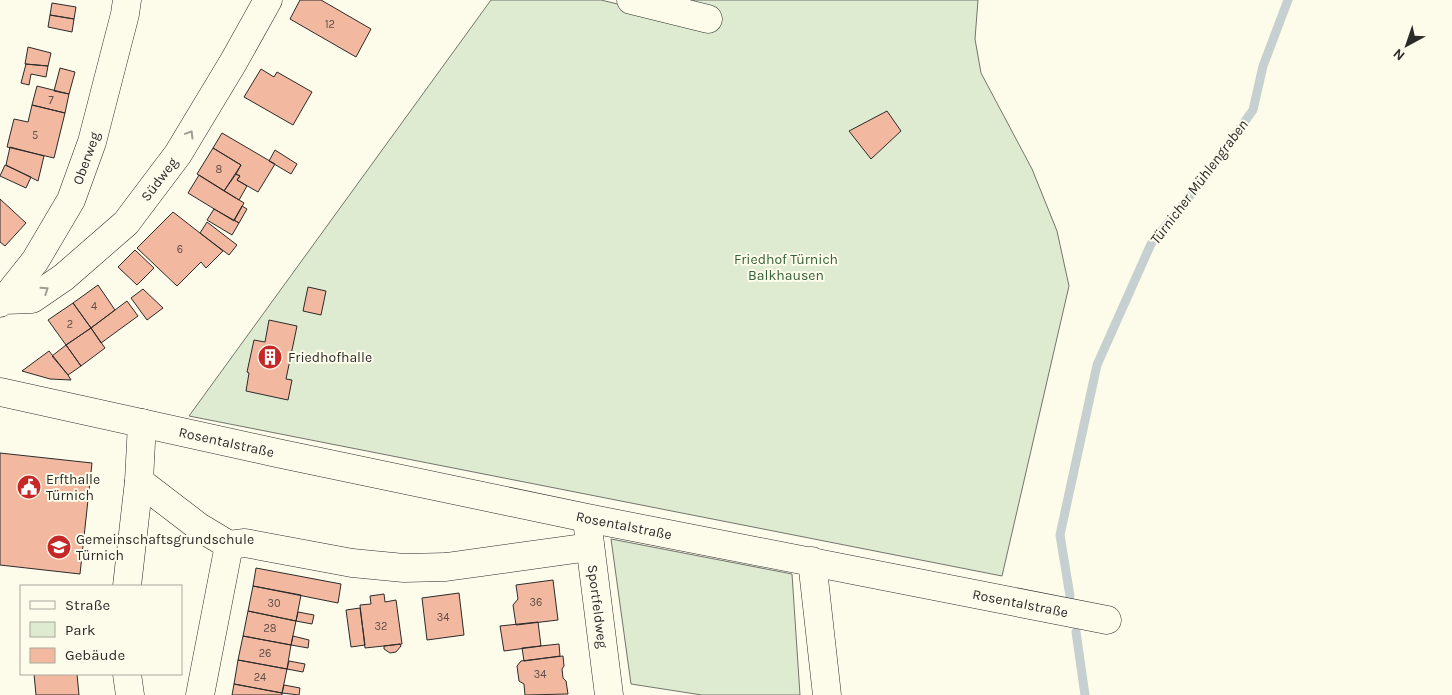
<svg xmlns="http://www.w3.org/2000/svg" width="1452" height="695" viewBox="0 0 1452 695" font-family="Karla,sans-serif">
<rect width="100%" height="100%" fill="#fdfbea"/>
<path fill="#deebd1" stroke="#74746e" d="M491 0H601L692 22 694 0H978L975 39 981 73 1032 169 1057 231 1069 286 1002 576 189 416Z
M611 539 792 574 800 695H702L631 684Z"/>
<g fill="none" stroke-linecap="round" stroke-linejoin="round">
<path stroke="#c7d0d0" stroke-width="9" d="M1070 596 1060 535 1097 365 1151 244 1206 176 1253 110 1263 66 1288 0
M1076 632 1085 695"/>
</g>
<path fill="#f2b8a0" stroke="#2b2b2b" d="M300 0H321L371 29 356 57 290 19Z
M52 3 76 7 74 19 50 15Z
M50 15 74 19 72 32 48 27Z
M28 47 51 53 48 66 25 64Z
M26 64 48 66 46 77 31 74 29 85 21 83Z
M60 68 75 72 69 94 54 91Z
M261 69 274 77 277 72 312 92 293 125 244 97Z
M37 86 69 94 65 113 32 105Z
M32 105 65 113 54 158 7 147 14 119 28 122Z
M887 111 901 131 871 159 849 131Z
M222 133 275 164 258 192 237 180 240 176 236 174 241 165 213 148Z
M10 147 44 156 38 181 6 165Z
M213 148 241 165 224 191 197 174Z
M275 150 297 164 291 174 269 161Z
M5 165 31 177 26 188 0 176Z
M236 174 240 176 237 180 247 186 239 200 224 191Z
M199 175 244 203 234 221 188 193Z
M0 199 26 223 5 246 0 242Z
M242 206 247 209 239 223 234 220Z
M214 209 239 223 232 235 207 220Z
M173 212 223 251 206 268 201 262 177 286 137 248Z
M207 222 237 245 229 255 200 233Z
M135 250 154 268 137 285 118 267Z
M98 285 115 310 91 328 73 303Z
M308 287 326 291 321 315 303 311Z
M143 289 163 308 147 320 131 298Z
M127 301 138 316 101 343 91 328Z
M73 303 91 328 66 345 48 320Z
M269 320 297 326 286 379 292 380 288 400 246 391 249 373 247 372 254 340 265 342Z
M91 328 105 348 81 366 66 345Z
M66 345 81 366 68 375 52 356Z
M49 351 68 375 71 380 50 379 22 371Z
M0 453 92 463 80 574 0 565Z
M256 568 341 584 338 603 253 586Z
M553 580 558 620 516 625 513 605 518 599 516 585Z
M253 586 301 595 296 621 248 611Z
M459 593 464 635 427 640 422 598Z
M384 594 385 602 396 600 402 644 365 648 360 605 371 604 370 596Z
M360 608 365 645 351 647 346 610Z
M248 611 296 621 291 645 243 636Z
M298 612 314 615 312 624 296 621Z
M538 622 541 646 504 651 500 626Z
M243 636 291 645 287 669 238 660Z
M293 636 309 640 308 648 291 645Z
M400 644 401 646 396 652 390 653 384 649V646Z
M559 644 560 656 524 661 522 648Z
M563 656 564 666 562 669 563 678 566 681 568 694 525 695 524 684 519 681 517 666 521 661Z
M238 660 287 669 282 693 234 684Z
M289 661 305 664 303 672 287 669Z
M34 674H77L79 695H36Z
M234 684 282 693V695H232Z
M284 685 300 688 299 695 282 693Z"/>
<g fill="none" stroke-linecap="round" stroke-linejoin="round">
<defs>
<g id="minor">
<path d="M631 0 708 19"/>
<path id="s1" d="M4 300 35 261 71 200 92 142 125 14 127 0"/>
<path id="s2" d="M0 303 4 300 32 299 64 277 126 223 178 154 234 61 268 0"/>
<path id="s3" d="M0 392 277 453 587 518 1107 620"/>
<path d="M139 481 199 527 229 545 200 695"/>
<path id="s4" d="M588 528 609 695"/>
<path d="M229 545 245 543 352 563 404 568 446 567 590 547"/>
<path d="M812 561 827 695"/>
<path d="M127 586 139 481 142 423"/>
<path d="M127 674 130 695"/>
</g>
</defs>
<use href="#minor" stroke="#2b2b2b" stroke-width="29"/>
<use href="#minor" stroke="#fdfbea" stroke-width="28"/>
</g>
<defs><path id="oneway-chevron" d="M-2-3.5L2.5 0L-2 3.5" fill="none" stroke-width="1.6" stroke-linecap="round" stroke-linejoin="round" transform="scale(1.25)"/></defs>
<g stroke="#9e9d94">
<use href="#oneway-chevron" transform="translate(190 134) rotate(-59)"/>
<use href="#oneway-chevron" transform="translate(45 290) rotate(-34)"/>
</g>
<defs>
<symbol id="building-disc" viewBox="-11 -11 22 22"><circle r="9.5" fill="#c62828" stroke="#fdfbea"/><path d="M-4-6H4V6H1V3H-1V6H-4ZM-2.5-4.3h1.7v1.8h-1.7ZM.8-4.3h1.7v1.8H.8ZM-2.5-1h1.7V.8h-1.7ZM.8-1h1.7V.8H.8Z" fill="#fff"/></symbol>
<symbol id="civic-disc" viewBox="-11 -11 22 22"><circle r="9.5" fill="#c62828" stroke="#fdfbea"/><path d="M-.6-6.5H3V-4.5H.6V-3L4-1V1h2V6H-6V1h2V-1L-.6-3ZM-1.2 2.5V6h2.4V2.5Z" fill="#fff"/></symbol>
<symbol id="school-disc" viewBox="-11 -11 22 22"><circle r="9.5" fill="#c62828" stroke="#fdfbea"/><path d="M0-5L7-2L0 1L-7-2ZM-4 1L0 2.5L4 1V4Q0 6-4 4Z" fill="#fff"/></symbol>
</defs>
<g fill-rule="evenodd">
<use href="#building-disc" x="256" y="343" width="28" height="28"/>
<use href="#civic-disc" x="15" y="473" width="28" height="28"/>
<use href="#school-disc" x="45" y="533" width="28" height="28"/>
</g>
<g text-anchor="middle" stroke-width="4" stroke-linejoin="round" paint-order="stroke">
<g font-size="11" fill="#5d4e48">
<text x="330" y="28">12</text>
<text x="51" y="104">7</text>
<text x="35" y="139">5</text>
<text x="219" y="173">8</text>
<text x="180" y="253">6</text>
<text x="94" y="310">4</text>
<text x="70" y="328">2</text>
<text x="536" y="606">36</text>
<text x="274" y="607">30</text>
<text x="443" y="621">34</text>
<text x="381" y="630">32</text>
<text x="270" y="632">28</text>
<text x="265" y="657">26</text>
<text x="540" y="678">34</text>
<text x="260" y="681">24</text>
</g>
<g font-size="14" fill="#2b2b2b" stroke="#fdfbea">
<text dy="5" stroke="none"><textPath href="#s1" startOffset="165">Oberweg</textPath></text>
<text dy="5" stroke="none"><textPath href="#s2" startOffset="209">Südweg</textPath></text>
<text dy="5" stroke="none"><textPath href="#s3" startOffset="232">Rosentalstraße</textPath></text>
<text dy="5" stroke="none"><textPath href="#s3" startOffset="638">Rosentalstraße</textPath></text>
<text dy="5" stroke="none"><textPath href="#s3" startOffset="1042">Rosentalstraße</textPath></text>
<text dy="5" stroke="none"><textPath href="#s4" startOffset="79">Sportfeldweg</textPath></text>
</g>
<g font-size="14" fill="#34623c" stroke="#fdfbea">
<text x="786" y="264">Friedhof Türnich<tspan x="786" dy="16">Balkhausen</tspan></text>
</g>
<g font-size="14" fill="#2b2b2b" stroke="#fdfbea" text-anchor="start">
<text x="288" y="362">Friedhofhalle</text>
<text x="46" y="484">Erfthalle<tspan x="46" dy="16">Türnich</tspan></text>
<text x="76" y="544">Gemeinschaftsgrundschule<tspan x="76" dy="16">Türnich</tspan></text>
</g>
<g font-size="15" font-style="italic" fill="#2b2b2b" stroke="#fdfbea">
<text transform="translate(1199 182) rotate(-53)" y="5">Türnicher Mühlengraben</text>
</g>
</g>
<rect x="20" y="585" width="162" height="90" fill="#fdfbea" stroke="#a9a89e"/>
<rect x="30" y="601" width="25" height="8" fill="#fdfbea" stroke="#a9a89e"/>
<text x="65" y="610" font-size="15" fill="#2b2b2b">Straße</text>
<rect x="30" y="622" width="25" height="15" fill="#deebd1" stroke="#a9a89e"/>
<text x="65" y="635" font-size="15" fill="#2b2b2b">Park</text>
<rect x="30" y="648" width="25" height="15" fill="#f2b8a0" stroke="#a9a89e"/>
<text x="65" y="660" font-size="15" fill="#2b2b2b">Gebäude</text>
<g transform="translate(1407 45) rotate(220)" stroke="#fdfbea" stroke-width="4" paint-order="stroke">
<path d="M0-4L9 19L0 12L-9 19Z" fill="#2b2b2b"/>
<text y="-8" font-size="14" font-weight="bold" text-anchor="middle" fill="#2b2b2b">N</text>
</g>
</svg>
